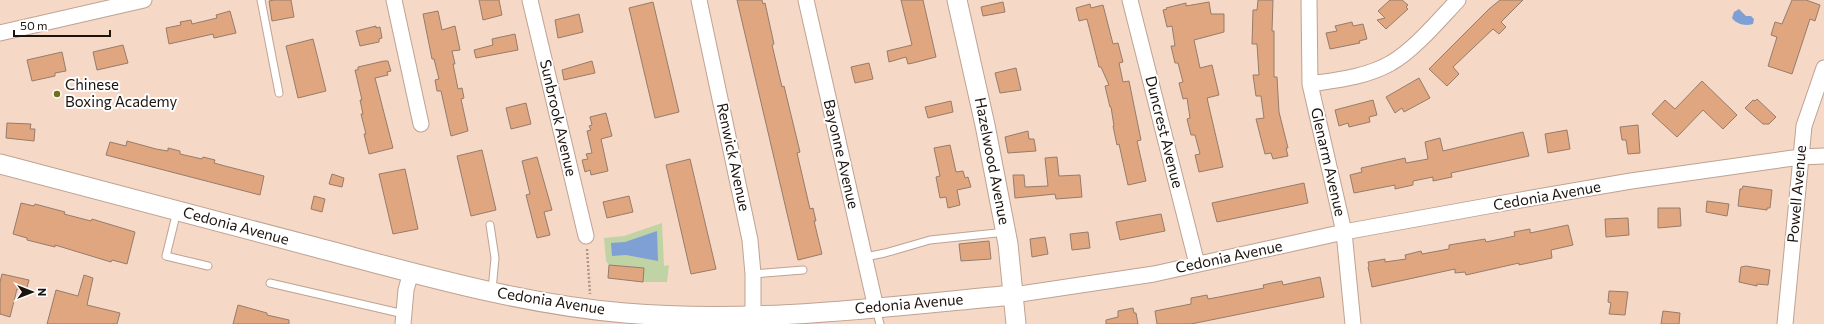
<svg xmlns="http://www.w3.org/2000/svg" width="1824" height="324" viewBox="0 0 1824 324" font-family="Commissioner,sans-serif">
<rect width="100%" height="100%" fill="#f6d8c6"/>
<path fill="#c0d3a5" d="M662 223 664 266 669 265 667 282H643L644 268 609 265 606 261 604 238 624 236Z"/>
<path fill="#7fa0d4" d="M1739 9 1746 16H1751L1754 19 1753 24C1746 26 1737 25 1732 18L1734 12Z
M657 231 658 261 626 255 612 256 611 243 625 242Z"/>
<path fill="#e0a680" stroke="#967c6b" d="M274 0H291L294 17 272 21 269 1Z
M479 0H499L502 15 483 20Z
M737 0H762L763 4 765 3 774 44 772 45 782 87 784 86 800 152 797 153 810 209 813 208 816 221H814L822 254 798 260Z
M901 0H923L936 57 913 63 908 64 906 57 889 62 887 51 912 45Z
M1258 0H1273L1272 31H1274V77H1277L1279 112 1288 148H1286L1288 156 1273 159 1271 153 1265 154 1256 119 1264 118 1261 96H1256L1253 75H1259L1257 44H1252L1253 10H1257Z
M1390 0H1402L1408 5 1406 7 1408 9 1386 29 1377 20 1385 18 1378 11Z
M1500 0H1523L1501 22 1506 27 1499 34 1493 29 1453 67 1459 74 1447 86 1429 69 1489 9Z
M1792 0H1806L1820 5 1815 21 1810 19 1792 74 1768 66 1777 37 1771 35 1775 22 1782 24Z
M653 2 679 112 655 118 629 8Z
M1003 2 1005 12 983 16 981 7Z
M1209 2 1211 14H1224V32L1194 40 1200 68 1212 65 1219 95 1207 98 1223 167 1199 172 1195 155 1200 154 1195 135H1191L1187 119 1190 118 1187 98 1183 99 1179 83 1183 82 1178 63H1175L1171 46H1175L1172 26 1167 27 1163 10 1167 9 1166 8 1186 3V6Z
M1090 4 1091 8 1103 5 1113 44 1118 43 1123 62 1119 63 1123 82 1129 81 1141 140 1137 141 1146 181 1128 185 1119 144 1117 145 1113 126H1114L1111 107H1110L1105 86 1109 85 1101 67H1099L1087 19 1079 21 1076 8Z
M230 11 236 33 214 38 213 34 169 44 166 28 181 25 180 22 191 20 192 24 217 18 216 15Z
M438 11 442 30 455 26 460 50 452 51 455 64H453L458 89 462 88 464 98 461 99 468 131 451 136 441 91H437L435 80 439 79 434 59H432L423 14Z
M579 14 583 32 558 38 555 20Z
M1352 22 1353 26 1363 24 1367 39 1359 41 1360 43 1330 49 1326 33 1337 31 1335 26Z
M376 26V28L380 27 382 38 379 39V42L360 46 356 31Z
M515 34 518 50 476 58 474 50 493 45 492 39Z
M313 39 326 91 298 98 286 46Z
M123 45 128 63 97 70 93 52Z
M62 52 66 71 55 73V76L32 81 27 60Z
M384 61H388L391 71 387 72 388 75 375 78 393 148 369 154 364 134H366L361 114H363L360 100H362L355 70H358V67Z
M592 61 595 73 564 80 562 70Z
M869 63 873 79 855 83 851 67Z
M1016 68 1021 90 1000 93 995 73Z
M1419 78 1430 98 1404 112 1402 108 1395 113 1386 97Z
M1702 81 1737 115 1723 129 1703 110 1677 137 1652 114 1665 100 1675 109Z
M1757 99 1776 117 1769 124H1763L1745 108 1753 100 1755 101Z
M1373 100 1377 115 1369 117 1370 122 1349 127 1348 123 1339 126 1335 110Z
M951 101 953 112 928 118 925 107Z
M526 103 531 124 511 129 506 108Z
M606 113 612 136 601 139 608 171 591 175 590 170 585 172 582 160 588 159 586 154 592 153 587 131 591 130 589 126 592 125 590 117Z
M7 123 31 124 30 129H35L34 141 6 138Z
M1638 125 1640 153 1628 154 1626 140H1622L1620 127Z
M1567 130 1570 149 1548 153 1545 134Z
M1028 131 1029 139H1034L1036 151 1008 153 1005 137Z
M1523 132 1529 156 1451 173 1452 177 1433 181V177L1413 181V185L1395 189V185L1354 193 1350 175 1362 172 1361 168 1405 158 1406 163 1428 159 1425 142 1440 138 1443 151Z
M127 141 156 149 168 151V148L180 151V154L202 159 203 157 215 160 214 163 225 166 264 176 260 195 106 155 110 142 126 146Z
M950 145 956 172 963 171 965 178 968 177 971 187 957 190 960 205 948 208 946 197 940 198 936 177 940 176 934 148Z
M482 150 496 210 471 216 457 156Z
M537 157 552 210 544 212 550 235 537 238 526 195 530 194 522 161Z
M1057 157 1059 176 1080 175 1082 197 1056 199 1055 194 1015 198 1013 175H1024L1025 187 1048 186 1045 158Z
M690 159 716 269 691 274 666 165Z
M405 169 418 229 393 234 379 174Z
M332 174 344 178 342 187 329 184Z
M1304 183 1308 203 1217 222 1212 203Z
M1743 186 1772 190 1770 208H1767V210L1738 206 1740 189H1742Z
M314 196 325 199 322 212 311 209Z
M629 196 633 212 607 218 603 202Z
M1707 201 1729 204 1727 216 1706 212Z
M21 203 34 206 35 204 65 212 64 214 91 221 92 219 135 232 127 264 112 260 111 262 55 245V247L27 240V238L13 234Z
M1658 208H1680L1681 226 1658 228Z
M1161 214 1165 231 1120 240 1116 222Z
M1628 218 1629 235 1606 237 1605 219Z
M1568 225 1573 245 1551 250 1552 258 1519 265V263L1466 275 1465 272 1455 273V269L1372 287 1368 267 1369 266 1368 262 1385 259V262L1406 259 1405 255 1421 251 1422 254 1449 249V245L1485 239 1486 242 1515 236 1514 232 1530 229V233Z
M1088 232 1090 248 1072 250 1070 234Z
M1045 237 1048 254 1032 257 1030 239Z
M989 241 991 259 961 261 959 244Z
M609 265 644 268 643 282 608 278Z
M1746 266 1770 270 1768 285 1757 284V286L1739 282 1741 267Z
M2 274 29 280 26 291 17 289 10 317 0 314V282Z
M84 275 93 278 87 305 120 313 117 324H47L56 290 78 296Z
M1320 277 1324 297 1191 324H1157L1155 311 1191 304V298L1207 295 1208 299 1219 297 1264 288 1263 285 1272 283 1282 281 1283 285Z
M1609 291 1628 292 1625 315 1609 314 1611 303 1608 302Z
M238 305 267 313V315L289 320V324H233Z
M1133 308 1134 313H1136L1138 324H1106V320L1118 317V311Z
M1663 311 1680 313 1679 324H1661Z"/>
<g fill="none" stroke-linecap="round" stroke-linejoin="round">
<defs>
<path id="service" d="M261 0 279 93
M177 211 166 256 208 266
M490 225 495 258 492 290
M865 257 885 253 930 240 1006 232
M753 274 803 270
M270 283 404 314
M876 309 880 324"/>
<path id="minor" d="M394 0 421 124
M530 0 586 236
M699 0 750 240 753 274V317
M806 0 876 308
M1130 0 1197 264
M1309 0 1310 84 1344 232 1353 324
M0 33 144 0
M1310 84C1337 80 1367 77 1391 63 1413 51 1440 19 1458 0
M1013 295 1154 274 1344 232 1515 201 1631 181 1800 157 1824 156
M403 324 406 290 411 272
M1785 324 1804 126 1824 68"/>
<path id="tertiary" d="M957 0 985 125 1008 244 1016 324
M0 164C103 192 207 218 311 246 414 273 518 304 625 313 754 324 884 307 1013 295"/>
</defs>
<use href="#service" stroke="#bfa292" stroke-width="9"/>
<use href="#minor" stroke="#bfa292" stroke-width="17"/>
<use href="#tertiary" stroke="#bfa292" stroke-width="21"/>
<path stroke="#ad9688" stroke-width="2.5" stroke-dasharray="2 2" stroke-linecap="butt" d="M587 249 590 294"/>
<use href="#service" stroke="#fff" stroke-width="7"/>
<use href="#minor" stroke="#fff" stroke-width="15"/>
<use href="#tertiary" stroke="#fff" stroke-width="19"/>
</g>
<circle fill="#6f7117" stroke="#fff" stroke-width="1.5" cx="57" cy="94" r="4"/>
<g text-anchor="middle" stroke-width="4" stroke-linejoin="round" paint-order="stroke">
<g font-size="15" fill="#1d130d" stroke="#fff" text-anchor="start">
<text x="65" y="90">Chinese<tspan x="65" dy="17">Boxing Academy</tspan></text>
</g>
<g font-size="15" fill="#1d130d" stroke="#fff">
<text transform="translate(558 118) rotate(77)" y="5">Sunbrook Avenue</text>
<text transform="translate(1164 132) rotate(76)" y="5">Duncrest Avenue</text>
<text transform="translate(841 154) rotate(77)" y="5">Bayonne Avenue</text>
<text transform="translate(733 157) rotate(78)" y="5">Renwick Avenue</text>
<text transform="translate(992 161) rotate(79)" y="5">Hazelwood Avenue</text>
<text transform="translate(1328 162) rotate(77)" y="5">Glenarm Avenue</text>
<text transform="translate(1797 194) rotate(-85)" y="5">Powell Avenue</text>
<text transform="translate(1547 196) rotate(-10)" y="5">Cedonia Avenue</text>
<text transform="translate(236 226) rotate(15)" y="5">Cedonia Avenue</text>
<text transform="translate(1229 257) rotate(-12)" y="5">Cedonia Avenue</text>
<text transform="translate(551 301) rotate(9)" y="5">Cedonia Avenue</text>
<text transform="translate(909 304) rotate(-5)" y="5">Cedonia Avenue</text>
</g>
</g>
<g transform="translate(32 292) rotate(90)" stroke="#ffffff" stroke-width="3" paint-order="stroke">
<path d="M0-3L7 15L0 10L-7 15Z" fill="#1d130d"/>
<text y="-6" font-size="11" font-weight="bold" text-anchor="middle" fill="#1d130d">N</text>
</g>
<path d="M14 30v6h96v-6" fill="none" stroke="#1d130d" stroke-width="2"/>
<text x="20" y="30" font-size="12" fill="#1d130d" stroke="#ffffff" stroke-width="3" paint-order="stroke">50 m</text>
</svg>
